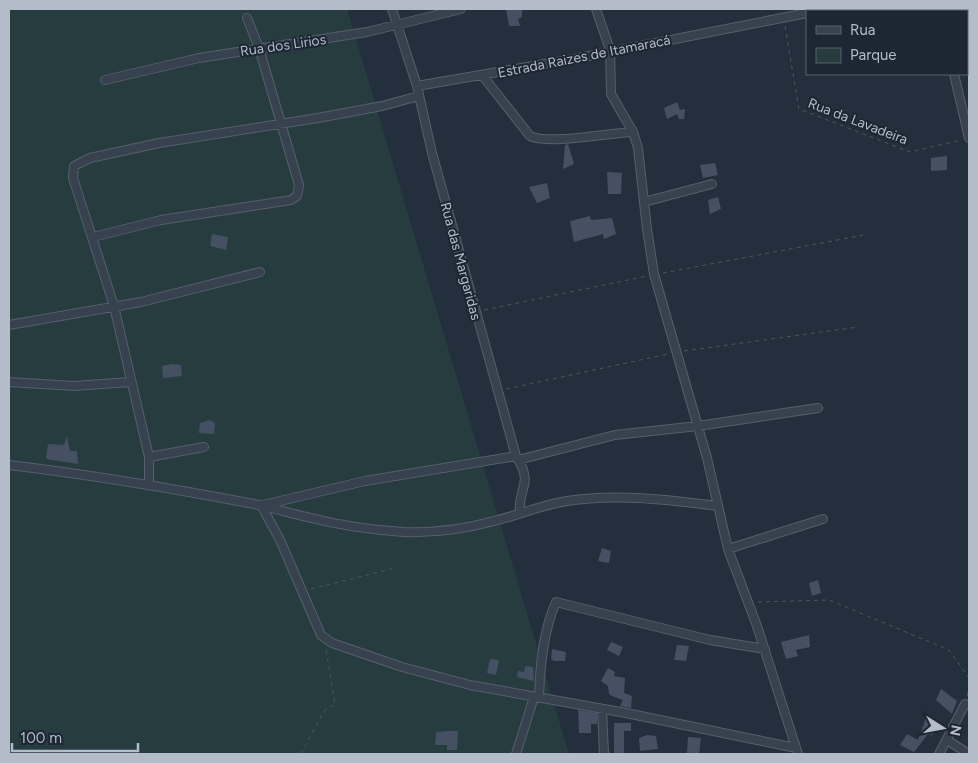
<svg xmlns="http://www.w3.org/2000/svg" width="978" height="763" viewBox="0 0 978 763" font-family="Figtree,sans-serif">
<rect width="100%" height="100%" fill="#242f3e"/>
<path fill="#263c3f" d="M9 9H347L569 754H9Z"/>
<path fill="#455162" d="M506 9H522V17L518 19 520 26H509Z
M677 102 680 110 685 109 684 119H679L677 114 667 119 664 108Z
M568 144 574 164 563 169 565 145Z
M947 156V170L931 171V158Z
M715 163 718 175 703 178 700 165Z
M607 172 622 173 621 194H608Z
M547 183 550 198 537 203 529 187Z
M718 197 721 209 710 214 708 200Z
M590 216 591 220 612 218 616 234 604 239 603 234 574 242 570 221Z
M212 234 228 237 226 250 210 246Z
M172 364 181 365 182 376 163 378 162 366Z
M209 420 215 423 214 434 199 433 200 423Z
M67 436 70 451H77L78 464 46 459 48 444 64 445Z
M602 548 611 551 609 563 598 561Z
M818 580 821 593 812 596 809 583Z
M809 635 810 647 796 650 798 656 786 659 781 642Z
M611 642 623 647 619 656 607 650Z
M677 645 689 646 686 661 674 660Z
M552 649 566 652 565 661H554L551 659Z
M490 659 499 660 496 675 487 673Z
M525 666 533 667 534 681 517 677 518 671 524 672Z
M608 668 615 672 614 676 625 678 624 693 632 696 631 708 620 706 623 700 612 696 609 694 608 686 601 681Z
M941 689 957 701 952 714 936 700Z
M578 710 597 713V724H591V733H579Z
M926 718 938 725 932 735 928 734 914 752 900 745 907 734 918 740Z
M614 723H631V731H624V754H614Z
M448 731H458L457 750H447V745H435L436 732Z
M647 735 656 736 658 749 640 751 639 738Z
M688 737 701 738 699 754H687Z"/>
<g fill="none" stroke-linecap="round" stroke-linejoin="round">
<defs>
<path id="minor" d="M392 9 417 86 432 153 516 456C535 486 517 487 520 513
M596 9 610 50 611 94 633 132 638 148 647 229 654 274 707 458 728 549 757 626 798 754
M932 9 933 11
M944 9 950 11
M816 11 828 9
M967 18 969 20
M954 74 969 138
M482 75 530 136C549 145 609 133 633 132
M105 80 199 58 367 32 461 9
M417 86 579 58 807 13
M644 202 712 184
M93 237 161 220 291 200 297 196 299 185 259 48 247 18
M9 325 141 302 260 272
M9 382 74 386 131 382
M149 457 204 447
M518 460 615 435 698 426 818 408
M9 465C93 475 176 489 259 505 275 508 291 514 307 517 338 525 372 530 404 532 434 533 465 529 494 521 519 515 541 505 567 501 617 493 668 500 718 506
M149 484V457L114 306 73 178 74 166 90 158 159 143 318 118 382 106 419 96
M261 505 280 540 321 635 332 643 402 667 470 685 626 713 796 748
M263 505 365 481 516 456
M728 549 823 519
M539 698C540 666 543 631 556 602L710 640 765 649
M602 709 604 754
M947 740 969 754
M516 754 534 697
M939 754 965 704"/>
</defs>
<use href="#minor" stroke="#565f6c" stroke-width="10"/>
<path stroke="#44595c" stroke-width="1" stroke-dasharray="4 4" stroke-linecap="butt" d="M785 26 799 109 910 152 961 140
M967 54H969
M663 273 864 235
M484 310 647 276
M684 351 858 327
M506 389 668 354
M311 589 395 568
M758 602 829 600 949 650 969 678
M967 696 969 689
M301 754 324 711 335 704 326 649"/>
<use href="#minor" stroke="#38414e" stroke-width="8"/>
</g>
<g text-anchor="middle" stroke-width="4" stroke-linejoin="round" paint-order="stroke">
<g font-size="14" fill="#b4bcc9" stroke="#1d2633">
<text transform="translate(283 45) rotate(-8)" y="5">Rua dos Lirios</text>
<text transform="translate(584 56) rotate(-11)" y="5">Estrada Raizes de Itamaracá</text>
<text transform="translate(858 121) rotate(21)" y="5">Rua da Lavadeira</text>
<text transform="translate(461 261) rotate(75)" y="5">Rua das Margaridas</text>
</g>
</g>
<rect width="978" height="763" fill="none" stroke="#b4bcc9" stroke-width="20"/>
<rect x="806" y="10" width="162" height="65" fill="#1d2633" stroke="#59626f"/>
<rect x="816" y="26" width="25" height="8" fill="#38414e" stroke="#59626f"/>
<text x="850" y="35" font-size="15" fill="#b4bcc9">Rua</text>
<rect x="816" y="48" width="25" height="15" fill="#263c3f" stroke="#59626f"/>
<text x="850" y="60" font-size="15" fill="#b4bcc9">Parque</text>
<g transform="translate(943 728) rotate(101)" stroke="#1d2633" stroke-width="4" paint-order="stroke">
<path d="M0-4L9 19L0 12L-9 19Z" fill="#b4bcc9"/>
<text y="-8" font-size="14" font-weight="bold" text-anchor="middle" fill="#b4bcc9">N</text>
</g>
<path d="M12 743v8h126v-8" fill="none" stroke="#b4bcc9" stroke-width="2.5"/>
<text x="20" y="743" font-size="15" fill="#b4bcc9" stroke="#1d2633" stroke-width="4" paint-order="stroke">100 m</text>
</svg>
